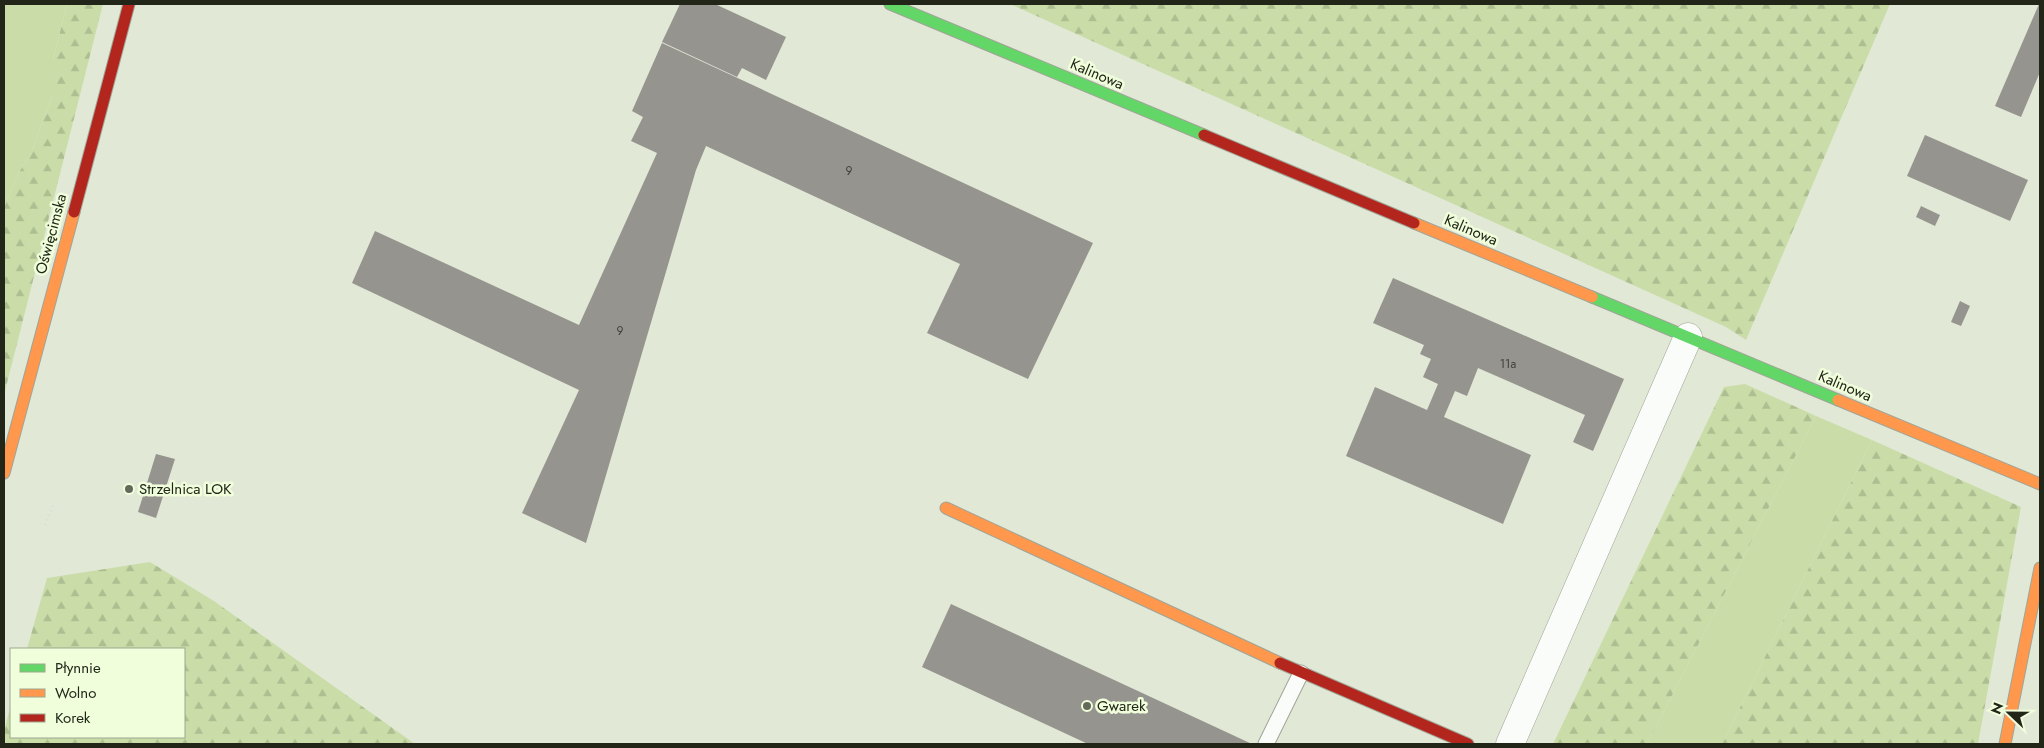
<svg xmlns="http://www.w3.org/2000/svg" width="2044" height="748" viewBox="0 0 2044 748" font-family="Jost,sans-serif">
<defs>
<pattern id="forest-firs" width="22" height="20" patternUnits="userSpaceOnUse" patternTransform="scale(1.25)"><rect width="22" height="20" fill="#cadda9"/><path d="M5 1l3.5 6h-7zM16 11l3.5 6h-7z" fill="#adbe91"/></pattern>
</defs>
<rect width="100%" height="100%" fill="#e1e8d6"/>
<path fill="#cadda9" d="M4 4H67L53 60V94L31 153 18 174 4 208Z
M1816 416 1872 440 1722 744H1647Z"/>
<path fill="url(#forest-firs)" d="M67 4H103L4 395V208L18 174 31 153 53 94V60Z
M1010 4H1890L1746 340 1726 327Z
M1745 384 1816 416 1647 744H1553L1724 387Z
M1872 440 2021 507 1978 744H1722Z
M150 562 214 601 415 744H4V731L11 704V737H184V649H27L47 578Z"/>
<path fill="#96948e" d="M680 4H715L786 37 766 80 742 68 737 77 662 42Z
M2039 4 2040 72 2021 117 1995 106Z
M662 43 1093 243 1028 379 927 333 960 264 706 146 696 170 586 543 522 513 579 390 352 283 375 231 579 325 657 153 631 141 643 117 632 111Z
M1925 135 2028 180 2010 221 1907 176Z
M1921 206 1940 215 1935 226 1916 217Z
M1393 278 1624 379 1593 451 1573 442 1585 415 1478 368 1467 396 1455 391 1444 417 1531 455 1503 524 1346 456 1375 387 1427 410 1438 384 1423 377 1431 359 1420 354 1424 345 1373 323Z
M1960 301 1970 306 1961 326 1951 322Z
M156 454 175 459 156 518 138 512Z
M951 604 1026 639 1252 744H1088L922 667Z"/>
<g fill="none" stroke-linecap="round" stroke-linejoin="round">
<defs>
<path id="lane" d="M1266 744 1301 673"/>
<path id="street" d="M1510 744 1688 337"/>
<path id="fast" d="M890 4 1204 135
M1592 297 1838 400"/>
<path id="slow" d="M1414 223 1592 297
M1838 400 2040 484
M4 473 74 212
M946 508 1280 663
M2005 744 2040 568"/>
<path id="jam" d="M1204 135 1414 223
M74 212 129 4
M1280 663 1468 744"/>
</defs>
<use href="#lane" stroke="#a0a597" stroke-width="17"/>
<use href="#street" stroke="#a0a597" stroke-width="29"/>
<use href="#fast" stroke="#a0a597" stroke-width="13"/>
<use href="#slow" stroke="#a0a597" stroke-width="13"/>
<use href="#jam" stroke="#a0a597" stroke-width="13"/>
<path stroke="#d9dcd6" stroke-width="3" stroke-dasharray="1 4" stroke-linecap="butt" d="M45 525 53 506"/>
<use href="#lane" stroke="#fafcf9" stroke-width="15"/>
<use href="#street" stroke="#fafcf9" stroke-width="28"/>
<use href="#fast" stroke="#63d668" stroke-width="11"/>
<use href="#slow" stroke="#ff974d" stroke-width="11"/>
<use href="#jam" stroke="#b3261e" stroke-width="11"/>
</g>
<g fill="#646a5b" stroke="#f0fedb" stroke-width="2">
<circle cx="129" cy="489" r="5"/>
<circle cx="1087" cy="706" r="5"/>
</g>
<g text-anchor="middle" stroke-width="5" stroke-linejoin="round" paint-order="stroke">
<g font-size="12" fill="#3e4236">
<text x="849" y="175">9</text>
<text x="620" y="335">9</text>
<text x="1508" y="368">11a</text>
</g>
<g font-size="15" fill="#212619" stroke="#f0fedb">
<text transform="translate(1097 74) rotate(23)" y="5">Kalinowa</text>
<text transform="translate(1471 230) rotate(23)" y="5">Kalinowa</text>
<text transform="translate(51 234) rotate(-75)" y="5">Oświęcimska</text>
<text transform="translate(1845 386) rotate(23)" y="5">Kalinowa</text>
</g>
<g font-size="15" fill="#212619" stroke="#f0fedb" text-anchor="start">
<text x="139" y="494">Strzelnica LOK</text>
<text x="1097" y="711">Gwarek</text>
</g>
</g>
<rect width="2044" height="748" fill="none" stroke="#212619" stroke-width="10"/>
<rect x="10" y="648" width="175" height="90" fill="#f0fedb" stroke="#9da88d"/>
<rect x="20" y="664" width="25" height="8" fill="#63d668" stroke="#9da88d"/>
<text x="55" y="673" font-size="15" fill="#212619">Płynnie</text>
<rect x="20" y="689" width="25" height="8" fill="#ff974d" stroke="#9da88d"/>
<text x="55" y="698" font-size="15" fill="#212619">Wolno</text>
<rect x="20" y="714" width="25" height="8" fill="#b3261e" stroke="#9da88d"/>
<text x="55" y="723" font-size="15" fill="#212619">Korek</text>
<g transform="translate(2009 713) rotate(292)" stroke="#f0fedb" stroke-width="4" paint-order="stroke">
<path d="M0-4L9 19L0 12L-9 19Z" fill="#212619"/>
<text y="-8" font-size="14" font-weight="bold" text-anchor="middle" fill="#212619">N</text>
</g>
</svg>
